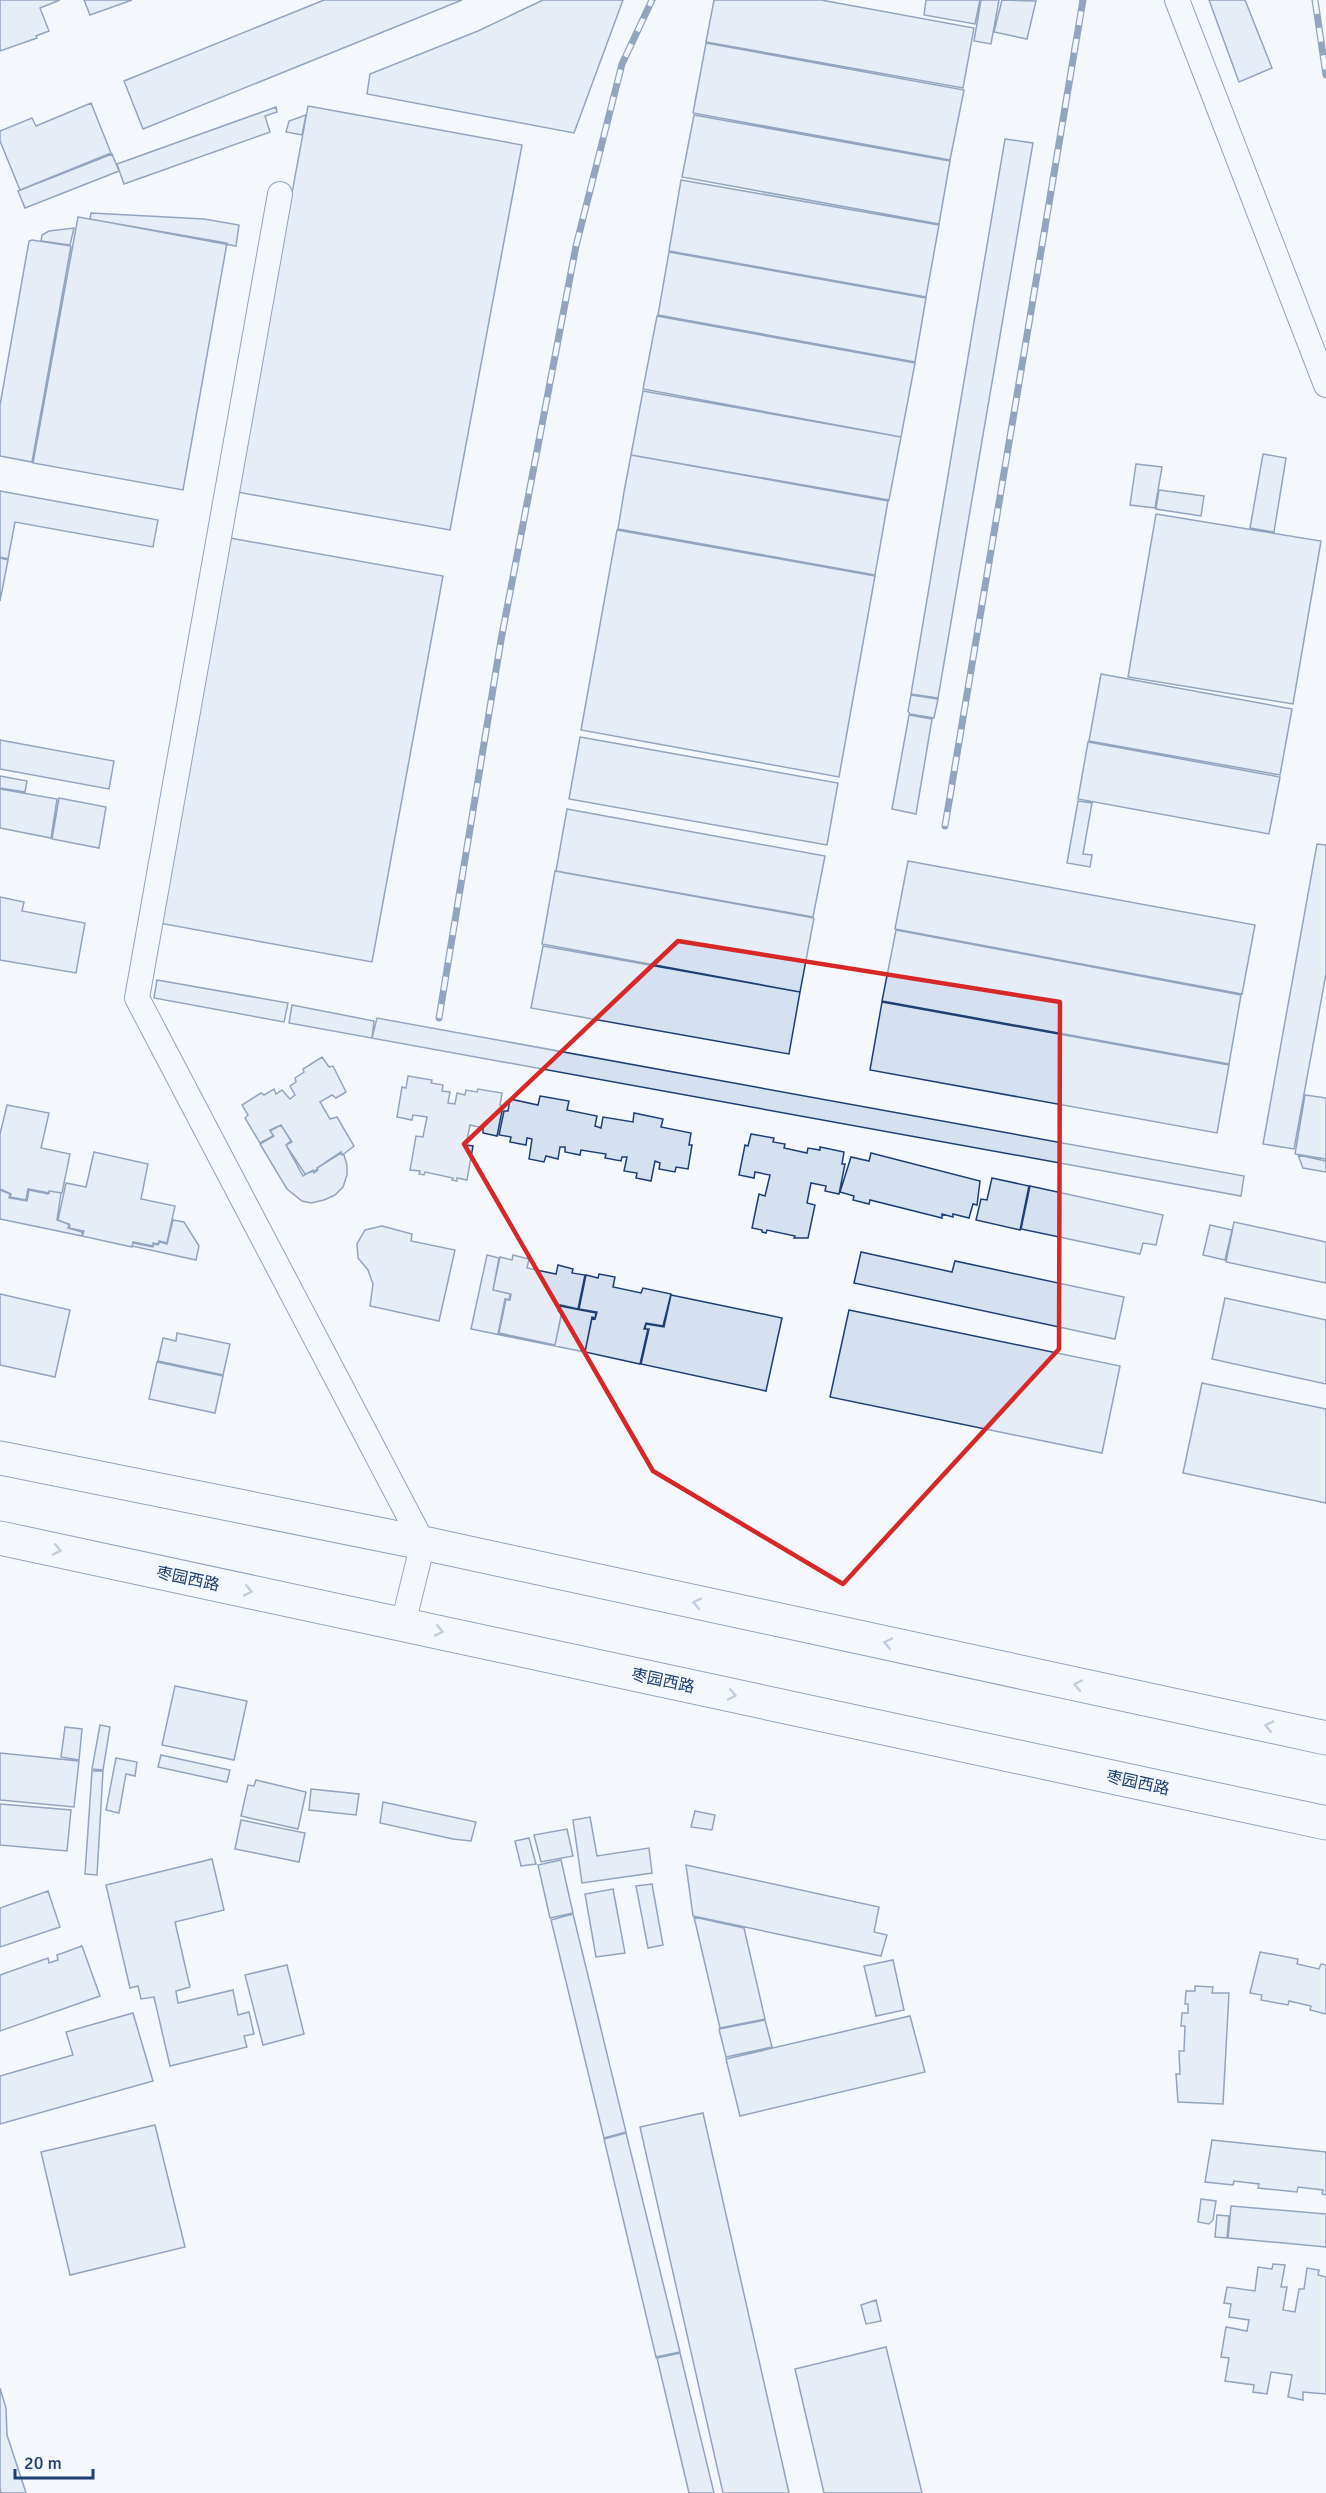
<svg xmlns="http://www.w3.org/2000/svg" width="1326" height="2493" viewBox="0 0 1326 2493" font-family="Signika,'Noto Sans SC',sans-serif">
<rect width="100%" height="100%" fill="#f4f7fb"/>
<path fill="#d5e0f0" stroke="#1d3f73" stroke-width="1.5" d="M0 0H60L40 8 49 31 36 36 37 38 0 51Z
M84 0H132L90 15Z
M324 0H462L143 129 124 81Z
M543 0H623L574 133 367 94 370 74 478 31Z
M714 0H821L974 28 963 88 706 42Z
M926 0H980L975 24 924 15Z
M981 0H999L991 44 974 41Z
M1002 0 1036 1 1027 39 994 32Z
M1209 0H1245L1272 68 1239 82Z
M706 43 964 90 950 160 693 113Z
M91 103 111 153 20 190 0 141V131L32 118 36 126Z
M308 106 522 145 450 530 237 492Z
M276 107 277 112 265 116 270 132 124 184 117 164Z
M306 115 302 135 286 132 289 121Z
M694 115 950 161 939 224 682 177Z
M1005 139 1033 143 938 698 911 694Z
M112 154 119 171 25 208 18 191Z
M681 180 939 225 926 297 669 251Z
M91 213 204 219 239 225 236 246 90 219Z
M78 217 227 243 183 490 33 463Z
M74 228 70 245 41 241 42 235 49 231Z
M32 240 71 246 32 462 0 456V405L29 241Z
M669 252 926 298 915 362 658 315Z
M657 316 915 363 901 437 643 389Z
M643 391 901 437 889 500 631 455 888 501 875 575 618 529 624 492Z
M1263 454 1286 458 1274 532 1250 528Z
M1136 464 1162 467 1155 508 1130 505Z
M1159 490 1204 496 1201 516 1156 509Z
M0 491 158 520 153 547 15 522 8 559 0 557Z
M1156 514 1321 541 1293 704 1128 677Z
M617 530 875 576 839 777 581 730Z
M230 538 443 576 372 962 159 923Z
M0 558 8 560 0 601Z
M1101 674 1292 709 1280 775 1089 741Z
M911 695 938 699 934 718 910 714 908 711Z
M909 715 932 719 916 814 892 809Z
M580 737 838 783 827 845 569 799Z
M0 740 114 761 109 789 0 769Z
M1088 742 1280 777 1269 834 1078 799Z
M0 776 27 781 25 792 0 788Z
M0 789 57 799 51 838 0 828Z
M59 798 106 807 99 848 52 839Z
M1078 801 1092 803 1083 854 1092 855 1090 867 1067 863Z
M567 809 825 856 813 917 556 871Z
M1317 844 1326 845V974L1294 1149 1263 1144Z
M908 861 1255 925 1242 994 895 929Z
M555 871 814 918 800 992 542 944Z
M0 897 24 902 22 911 85 923 76 973 0 960Z
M896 930 1241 995 1229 1064 882 1001Z
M543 946 800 992 789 1054 531 1008Z
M157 980 288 1003 284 1022 154 998Z
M882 1002 1229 1065 1217 1133 870 1070Z
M292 1005 374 1021 372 1038 377 1018 1244 1176 1241 1196 289 1023Z
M322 1057 329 1067 333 1066 346 1092 336 1098 332 1095 320 1102 330 1119 337 1117 354 1146 345 1153 342 1155 341 1152 317 1168V1170L305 1174 286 1145 292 1142 281 1125 270 1130 273 1136 260 1143 245 1118 248 1115 242 1105 261 1093 264 1095 274 1089 276 1094 282 1090 290 1099 295 1095 290 1086 296 1082 295 1078 304 1072 303 1069Z
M408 1076 432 1080 431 1083 443 1085 442 1091 450 1092 448 1103 455 1104 457 1093 465 1095 466 1090 477 1092 478 1089 502 1093 500 1105 503 1106 497 1136 483 1133V1128L470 1125 466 1145 473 1146 467 1180 457 1178V1181L452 1180 453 1178 425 1172 424 1175 419 1174 420 1171 410 1170 416 1136 423 1137 427 1117 413 1115 412 1120 397 1117 402 1087 406 1088Z
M1305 1095 1326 1098V1159L1295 1154Z
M540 1096 569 1101 567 1110 597 1116 595 1126 601 1128 603 1117 633 1122 634 1113 663 1119 661 1127 691 1133 689 1145H692L688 1169 676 1167 675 1172 659 1169 660 1163 655 1161 651 1181 636 1178 637 1173 624 1171 627 1157H622L621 1161 605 1158 606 1154 581 1150 580 1155 565 1152V1147H560L558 1159 546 1156 544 1162 529 1159 532 1139 527 1138 526 1145 510 1142 511 1137 499 1135 504 1111H508L510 1099 538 1105Z
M7 1105 49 1113 41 1148 70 1154 62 1193 49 1191V1193L28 1189 26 1200 10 1197 11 1194 0 1189V1134Z
M281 1125 291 1141 286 1145 303 1176 313 1170 314 1173 318 1170 317 1168 341 1153 344 1155 347 1165V1175L343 1187 335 1195 324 1200 311 1203 302 1201 287 1189 260 1144 274 1136 270 1131Z
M751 1134 774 1138 773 1142 785 1144 784 1148 807 1153 808 1148 820 1150V1147L844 1152 842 1164H845L839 1194 825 1191 826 1186 811 1183 807 1203 815 1205 808 1238H794L795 1236 767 1230 766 1233 762 1232V1230L752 1228 759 1194 765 1196 770 1175 755 1172 754 1178 739 1175 745 1145 748 1146Z
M94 1152 148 1164 141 1199 175 1206 167 1243 159 1241 158 1244 153 1243V1246L133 1242 132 1247 82 1236 84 1231 69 1228 70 1225 58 1220 66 1183 86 1187Z
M871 1153 980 1181 977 1205 973 1204 969 1218 953 1214V1217L942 1214V1218L870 1200 869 1204 853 1200 854 1196 840 1192 851 1157 869 1161Z
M1298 1155 1326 1161V1172L1303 1168Z
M992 1178 1029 1186 1020 1230 976 1220 981 1199 987 1200Z
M1030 1186 1163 1215 1156 1245 1143 1243 1140 1254 1021 1229Z
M0 1190 10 1194 9 1198 27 1201 29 1190 48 1194 50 1191 61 1193 57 1220 69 1224 68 1228 82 1232V1236L0 1219Z
M173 1220 184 1222 199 1246 196 1260 132 1246 133 1243 153 1247 154 1244 158 1245 160 1242 167 1244Z
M1234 1222 1326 1242V1283L1226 1262Z
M1210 1225 1232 1230 1225 1260 1203 1255Z
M382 1226 412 1234 411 1241 455 1250 439 1321 370 1306 373 1284 368 1270 358 1258 357 1244 365 1230Z
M861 1252 952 1272 955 1261 1124 1297 1115 1339 854 1283Z
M487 1255 499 1258 493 1290 510 1294 509 1300 505 1299 498 1334 555 1345 562 1311H559L560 1306 596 1313 595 1318 592 1317 585 1352 471 1329Z
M513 1255 529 1259 527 1268 556 1274 558 1265 573 1269 572 1273 585 1275 578 1309 560 1305 558 1311 562 1312 555 1345 499 1333 506 1299 510 1300 511 1294 493 1290 500 1257 512 1260Z
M599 1274 615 1277 613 1287 641 1293 643 1288 671 1294 663 1326 646 1323 644 1329H648L640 1364 585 1352 592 1318 595 1319 597 1312 579 1309 586 1275 598 1278Z
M0 1294 70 1310 55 1377 0 1365Z
M671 1295 782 1318 766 1391 641 1364 649 1329H645L646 1324 664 1327Z
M1225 1298 1326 1320V1384L1212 1359Z
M849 1310 1120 1366 1102 1453 830 1397Z
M177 1333 230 1344 223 1375 158 1361 163 1338 176 1341Z
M157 1362 223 1376 215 1413 149 1399Z
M1202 1383 1326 1409V1503L1183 1473Z
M175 1686 247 1701 234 1760 162 1745Z
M100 1725 110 1727 103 1770 92 1769Z
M65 1727 82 1729 79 1760 61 1757Z
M0 1753 79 1761 74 1807 0 1800Z
M161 1755 230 1770 227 1782 158 1767Z
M116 1758 137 1762 135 1776 126 1774 119 1813 106 1810Z
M92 1771H103L97 1875 85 1874Z
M256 1780 306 1792 298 1829 241 1816 248 1785 254 1786Z
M311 1789 359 1794 356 1815 309 1810Z
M383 1802 476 1822 471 1841 453 1839 380 1823Z
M0 1804 71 1810 67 1851 0 1845Z
M695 1811 715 1815 712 1830 691 1827Z
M590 1817 597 1856 649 1848 652 1873 582 1883 573 1820Z
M241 1820 305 1833 299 1862 235 1849Z
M567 1829 573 1856 541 1862 534 1835Z
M529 1838 536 1864 521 1866 515 1841Z
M212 1859 224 1910 175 1922 190 1987 176 1991 178 2003 233 1990 238 2015 249 2012 254 2034 244 2036 247 2047 170 2066 154 1997 141 1999 138 1986 130 1988 106 1885Z
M561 1860 573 1913 550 1918 538 1865Z
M686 1865 879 1907 874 1932 887 1935 881 1956 693 1916Z
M652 1884 663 1945 648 1948 636 1886Z
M613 1889 625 1953 596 1957 585 1894Z
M48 1891 60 1927 0 1947V1908Z
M573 1914 626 2132 604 2138 551 1920Z
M694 1917 744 1928 765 2019 720 2028Z
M82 1946 100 1996 0 2031V1975L48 1958 49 1963 58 1960 57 1955Z
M1260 1952 1298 1959 1297 1964 1319 1969 1321 1964 1326 1965V2014L1310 2010 1311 2006 1289 2001 1288 2005 1261 2000 1262 1995 1250 1993Z
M893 1960 904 2010 876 2016 864 1966Z
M287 1965 304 2034 263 2045 245 1975Z
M1195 1986 1213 1987 1212 1993H1229L1223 2104 1178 2102 1176 2074H1180L1179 2051H1184L1185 2026H1181L1182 2013H1188V2004H1185L1186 1991H1195Z
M133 2013 153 2081 0 2124V2076L73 2055 66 2032Z
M910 2016 925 2072 740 2116 726 2059Z
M765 2020 772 2047 726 2057 719 2029Z
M703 2113 789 2493H723L640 2127Z
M155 2125 185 2247 70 2275 41 2152Z
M626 2133 680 2352 656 2357 604 2139Z
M1212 2140 1326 2152V2195L1322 2194 1323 2190 1298 2187 1297 2192 1258 2188 1259 2184 1234 2181 1233 2185 1205 2182Z
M1201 2199 1216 2201 1213 2220 1209 2224 1198 2222Z
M1231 2206 1326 2214V2247L1228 2238Z
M1217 2215 1229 2216 1227 2238 1215 2237Z
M1273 2264 1285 2265 1281 2287H1287L1283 2310 1295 2312 1299 2289H1304L1307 2268 1319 2270 1318 2275 1326 2277V2394L1303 2392V2400L1288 2397 1292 2375 1271 2372 1267 2394 1253 2392 1254 2385 1225 2381 1229 2358 1221 2357 1226 2327 1247 2331 1249 2320 1229 2317 1231 2304 1224 2303 1227 2287 1255 2291 1258 2267 1272 2269Z
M876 2300 881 2321 866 2324 861 2305Z
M886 2347 922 2493H824L795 2369Z
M680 2353 714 2493H689L657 2358Z
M0 2388 6 2408 7 2435 26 2493H1L0 2488Z"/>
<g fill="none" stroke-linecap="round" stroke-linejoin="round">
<defs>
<path id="minor" d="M1177 0 1326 385
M280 194 137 998 423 1543 403 1624"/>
<path id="primary" d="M0 1458 423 1543 1326 1738
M0 1538 1326 1823"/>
</defs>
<use href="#minor" stroke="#1d3f73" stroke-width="26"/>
<use href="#primary" stroke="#1d3f73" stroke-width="35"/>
<use href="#minor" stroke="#f4f7fb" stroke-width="24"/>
<use href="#primary" stroke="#f4f7fb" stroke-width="33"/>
<defs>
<path id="rail" d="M1315 0 1326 75
M945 826 1083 0
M439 1018 501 640 576 246 622 64 652 0"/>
</defs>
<use href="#rail" stroke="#1d3f73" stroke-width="7"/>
<use href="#rail" stroke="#f4f7fb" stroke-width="4.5" stroke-dasharray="14" stroke-linecap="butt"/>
</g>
<defs><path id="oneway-chevron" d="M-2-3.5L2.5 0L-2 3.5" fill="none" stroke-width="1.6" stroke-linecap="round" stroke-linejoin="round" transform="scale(1.5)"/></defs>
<g stroke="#889bb7">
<use href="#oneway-chevron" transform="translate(57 1550) rotate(12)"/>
<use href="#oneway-chevron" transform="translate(248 1591) rotate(12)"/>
<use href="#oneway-chevron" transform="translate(697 1603) rotate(-168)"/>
<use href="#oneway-chevron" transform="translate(439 1631) rotate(12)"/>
<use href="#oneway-chevron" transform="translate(888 1643) rotate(-168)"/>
<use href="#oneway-chevron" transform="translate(1078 1685) rotate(-168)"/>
<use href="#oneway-chevron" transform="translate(732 1695) rotate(12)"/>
<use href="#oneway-chevron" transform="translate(1269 1726) rotate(-168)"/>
</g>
<path d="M0 0H1326V2493H0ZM678 941 1060 1002 1059 1349 843 1584 653 1471 464 1144Z" fill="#f4f7fb" fill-opacity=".55" fill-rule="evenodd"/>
<path fill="none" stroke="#d62828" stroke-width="4.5" stroke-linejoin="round" d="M678 941 1060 1002 1059 1349 843 1584 653 1471 464 1144Z"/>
<g text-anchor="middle" stroke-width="4.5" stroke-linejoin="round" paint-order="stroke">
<g font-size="16" fill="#1d3f73" stroke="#f4f7fb">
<text transform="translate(188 1578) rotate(12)" y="6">枣园西路</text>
<text transform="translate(663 1680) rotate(12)" y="6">枣园西路</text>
<text transform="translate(1138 1782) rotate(12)" y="6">枣园西路</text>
</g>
</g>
<path d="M15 2469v9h78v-9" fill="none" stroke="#1d3f73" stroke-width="3"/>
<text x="24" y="2469" font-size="18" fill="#1d3f73" stroke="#f4f7fb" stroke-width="4.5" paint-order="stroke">20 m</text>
</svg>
